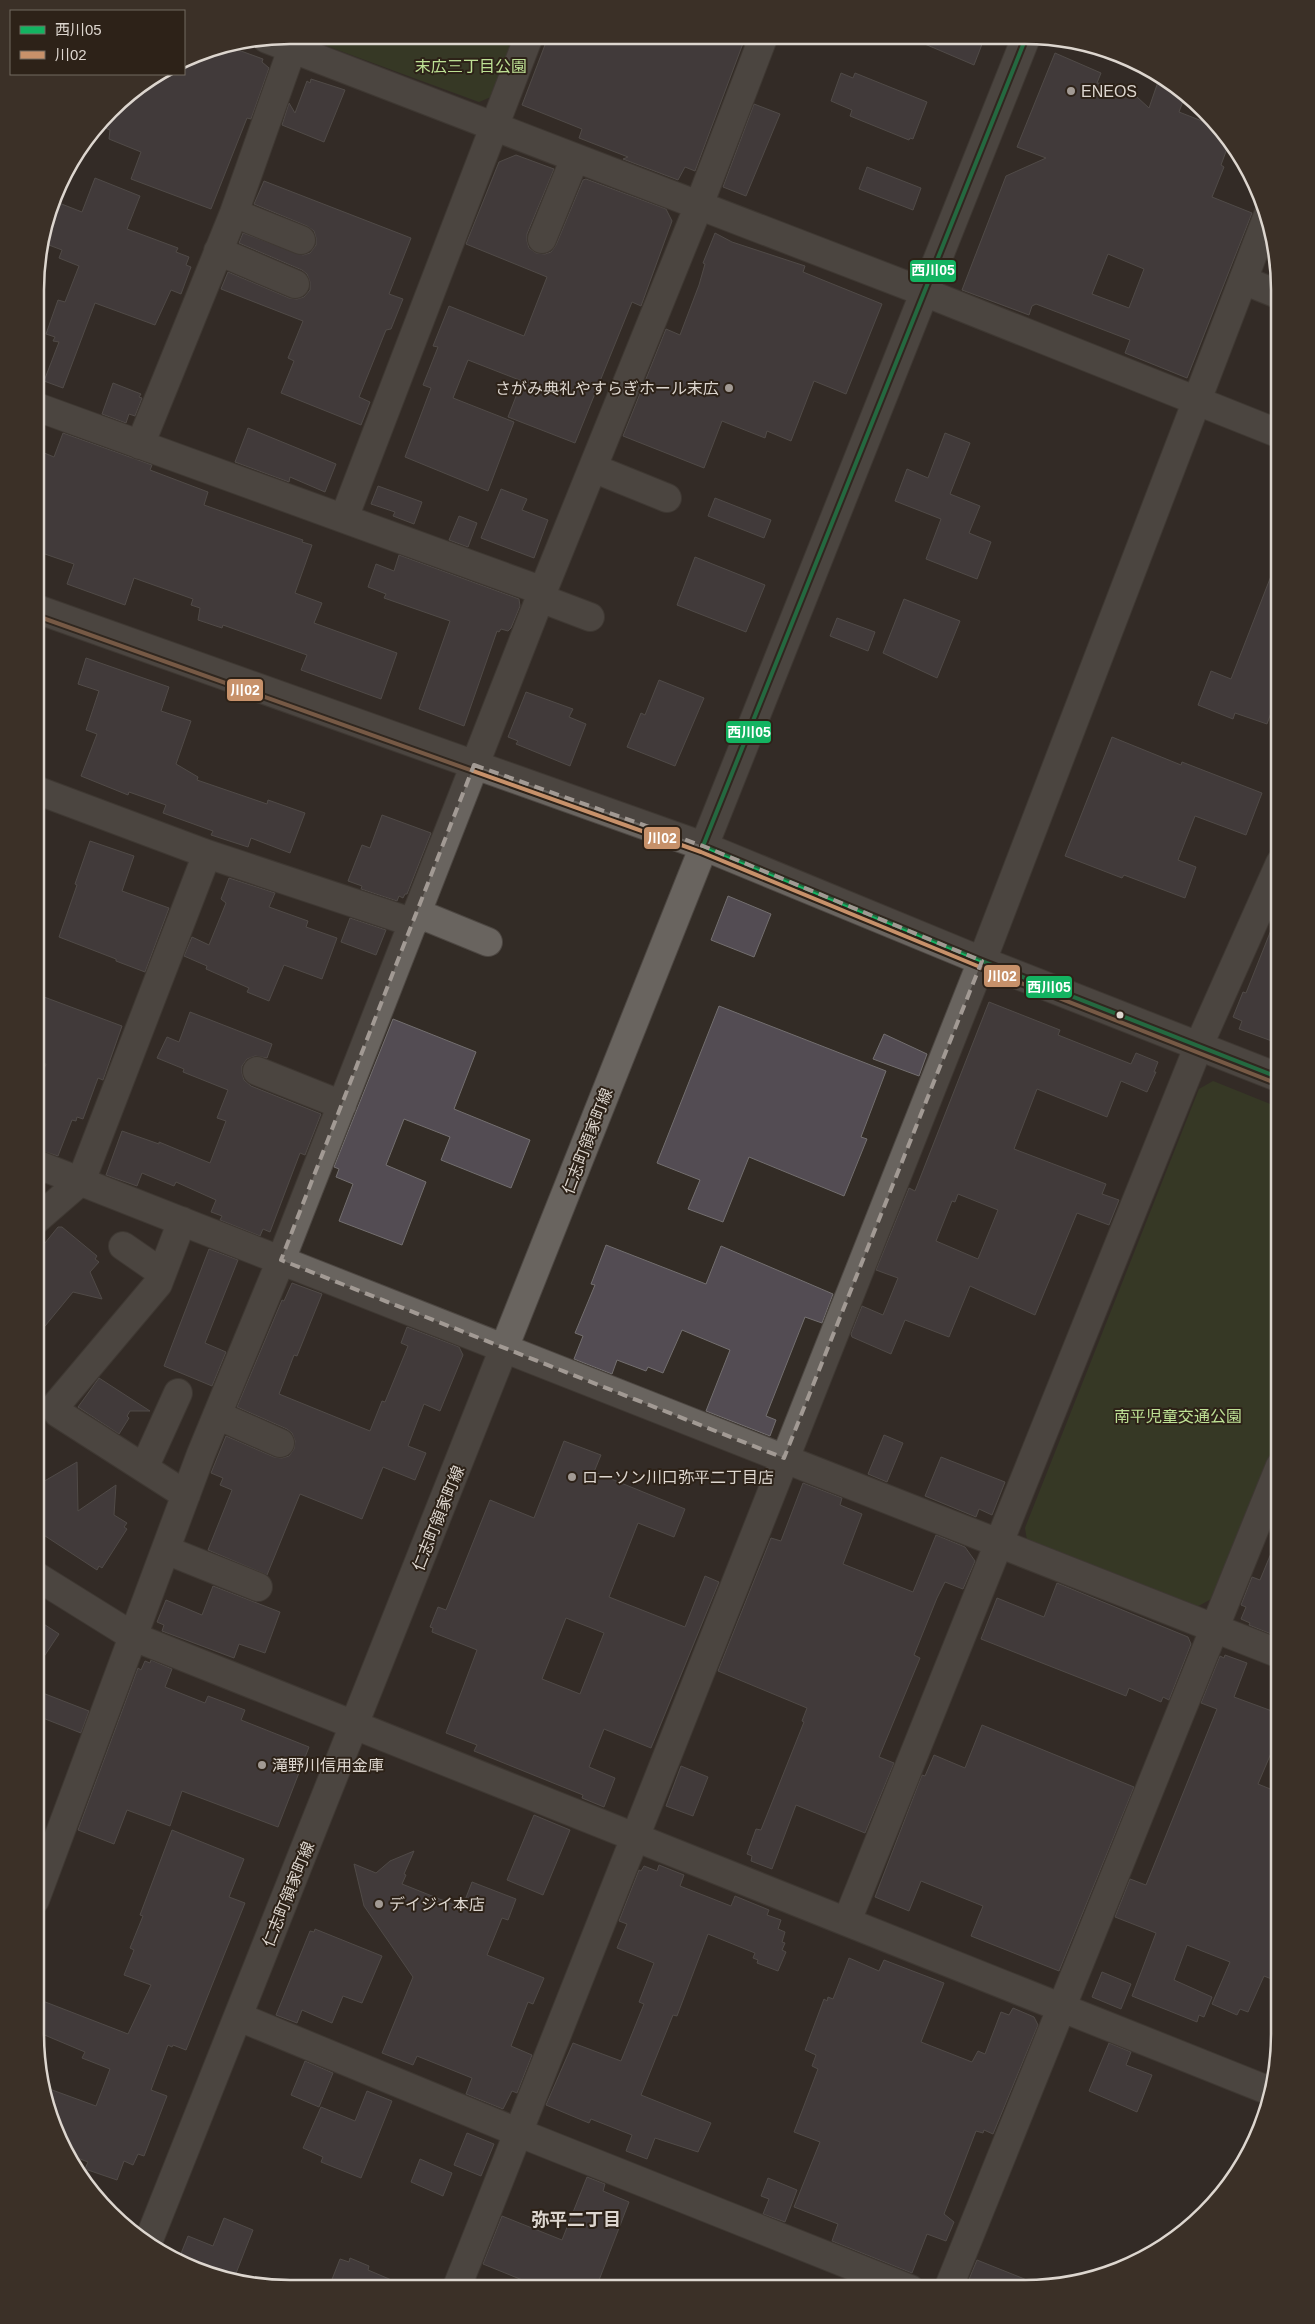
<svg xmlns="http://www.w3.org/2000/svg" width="1315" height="2324" viewBox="0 0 1315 2324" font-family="Arial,'Noto Sans JP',sans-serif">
<rect width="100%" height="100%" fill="#332c26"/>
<path fill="#3a4825" d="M321 35 516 36 493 96 479 102 327 46Z
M1213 1081 1280 1108V1435L1213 1598 1193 1609 1027 1540 1025 1528 1199 1089Z"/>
<path fill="#534c53" stroke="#736f6f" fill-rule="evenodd" d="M548 37 745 38 695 171 685 167 678 180 623 159 628 157 579 138 582 129 522 105Z
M913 39H984L974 65Z
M230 47 263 59 262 62 269 68 251 119 247 118 211 209 131 179 141 152 109 139 110 130 100 126 121 98 161 74H184V60L192 54Z
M1055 53 1101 73 1097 83 1125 86 1149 108 1160 76 1186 93 1179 112 1220 128 1226 135 1223 145 1228 146 1221 165 1224 167 1212 197 1252 213 1187 378 1125 353 1130 340 1036 304 1032 306 1029 315 962 290 1006 176 1046 158 1017 147ZM1108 254 1144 269 1129 308 1092 294Z
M841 73 853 78 855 73 927 102 913 139 910 138 909 140 850 116 852 110 831 101Z
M311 79 345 90 324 142 282 125 289 103 295 113 307 81 310 83Z
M754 104 780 114 746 196 723 187Z
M516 155 554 169 527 234V241L529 248 536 253 545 254 551 252 556 245 583 180 586 179 666 209 672 221 641 306 632 302 575 443 508 417 522 381 468 360 453 398 514 422 488 491 405 457 431 388 423 385 438 347 433 346 449 306 524 336 547 277 466 244 499 162Z
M867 167 921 188 913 210 859 189Z
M95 178 140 196 127 229 178 248 176 252 189 257 186 265 191 267 181 294 171 290 155 325 95 303 63 388 44 381 59 342 53 341 55 337 46 334 58 300 65 302 79 266 59 258 62 250 41 242 54 201 82 212Z
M264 181 411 238 389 294 403 299 391 329 386 330 359 397 370 402 361 425 281 393 294 361 288 358 303 321 221 289 228 272 289 298 297 299 304 297 310 290V282L307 274 302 270 239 243 243 233 303 255 310 253 316 245V238L314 231 307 226 254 204Z
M715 233 732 242 805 266 803 272 882 304 846 394 814 381 791 441 767 431 765 438 722 421 704 468 623 436 666 329 680 335 699 285 705 264 703 263Z
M113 383 141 394 139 397 142 398 135 416 129 414 126 423 102 414Z
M248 428 336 464 325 492 290 477 289 482 235 462Z
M63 433 152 465 150 470 208 492 204 505 303 540 302 542 312 545 295 593 322 603 314 623 397 653 381 699 301 670 307 655 223 625 222 628 198 620 200 608 191 605 193 599 134 578 125 605 67 584 74 564 39 552 44 537 37 536V450L54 457Z
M945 433 970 443 950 494 980 506 969 533 991 542 977 579 926 559 941 519 895 501 907 469 928 478Z
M378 486 422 502 414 524 393 516 395 512 371 504Z
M501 489 527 499 522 510 548 520 534 558 481 538Z
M715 498 771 520 764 538 708 516Z
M459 516 477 523 468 547 449 540Z
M399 555 519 599 520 606 511 628 508 631 501 629 499 632 497 631 464 726 419 709 450 621 384 598 386 594 368 587 376 564 394 571Z
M695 557 765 585 746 632 677 605Z
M1278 558 1280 688 1267 724 1235 713 1233 719 1198 705 1211 671 1231 679Z
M904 599 960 621 937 678 883 653Z
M837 618 875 632 868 651 830 636Z
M86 658 169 687 161 711 191 721 176 764 198 777 197 780 267 804 268 800 305 813 290 853 251 838 248 847 211 835 213 831 163 813 166 805 129 792 128 795 81 776 97 734 86 730 99 691 78 684Z
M659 680 704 698 675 766 627 747 641 713 645 715Z
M526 692 573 709 569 717 586 724 570 766 516 744 518 741 508 737Z
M1112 737 1181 765 1182 762 1262 793 1246 835 1195 816 1178 860 1196 867 1185 898 1124 875 1122 878 1065 856Z
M382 815 431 833 407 894H405L403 898 399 896 397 901 361 889 362 886 348 881 362 845 370 848Z
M90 841 134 856 122 891 169 908 145 972 116 961V959L59 937 77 885 75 884Z
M229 878 275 893 269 907 308 921 306 927 337 938 322 979 284 965 269 1001 247 992 249 988 206 969 207 966 184 956 192 937 209 945 226 903 221 899Z
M728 896 771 914 754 957 711 940Z
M1279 910 1280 911V1044L1239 1029 1242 1021 1233 1017 1243 992 1246 993Z
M350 918 386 930 376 955 341 942Z
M36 994 122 1026 103 1080 98 1078 83 1119 77 1117 76 1121 72 1120 58 1156 36 1149V1091L46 1064 42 1063 43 1060 36 1058Z
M989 1002 1060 1030 1058 1035 1131 1064 1136 1053 1158 1062 1154 1072H1156L1147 1092 1121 1081 1107 1117 1037 1089 1014 1149 1106 1184 1102 1194 1119 1200 1109 1225 1077 1213 1035 1315 970 1286 949 1337 905 1320 891 1354 852 1337 851 1334 862 1306 883 1315 898 1278 876 1270 909 1188 915 1191ZM958 1194 998 1210 978 1259 936 1241 952 1201 955 1202Z
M719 1006 886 1071 861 1137 867 1139 844 1196 749 1157 723 1222 688 1209 700 1180 657 1163Z
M190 1012 272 1044 267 1058 255 1056 247 1059 242 1066V1073L244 1080 251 1086 321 1114 305 1155 300 1153 270 1232 263 1229 260 1236 220 1220 222 1216 211 1212 216 1200 176 1182 174 1186 142 1173 137 1186 106 1175 122 1131 159 1144V1142L210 1163 226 1121 217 1118 228 1090 183 1072 184 1069 157 1058 167 1037 179 1042Z
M393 1019 476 1052 454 1109 530 1140 511 1188 441 1160 450 1137 404 1119 386 1165 426 1182 402 1245 339 1221 353 1184 336 1177 339 1169 334 1167Z
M884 1034 927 1054 919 1076 873 1059Z
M58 1227H62L97 1256 95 1259 99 1262 90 1272 102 1299 73 1292 36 1337V1254Z
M606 1245 706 1284 721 1246 833 1294 822 1323 805 1317 766 1416 776 1420 770 1436 706 1411 730 1350 682 1330 663 1373 648 1367 646 1371 617 1360 612 1374 574 1359 583 1336 575 1333 595 1285 591 1284Z
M209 1249 238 1260 205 1343 226 1352 212 1386 164 1366Z
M292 1283 322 1294 297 1356 294 1355 279 1394 370 1431 382 1401 385 1402 408 1346 401 1343 407 1327 459 1347 463 1355 440 1411 424 1404 408 1446 426 1453 415 1480 383 1467 362 1519 300 1494 267 1575 208 1550 232 1490 220 1485 223 1478 211 1473 226 1436 274 1457 282 1458 289 1456 294 1449 295 1441 292 1433 287 1429 237 1407 282 1300 284 1301Z
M99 1378 136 1402 150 1411H130L127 1416 129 1418 119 1434 78 1407Z
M884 1435 903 1443 887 1482 868 1474Z
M564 1441 601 1455 594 1472 685 1509 674 1537 638 1523 609 1597 685 1627 705 1576 719 1582 651 1748 604 1729 589 1767 615 1778 604 1807 582 1798 583 1795 474 1751 477 1745 446 1733 477 1650 432 1632 433 1628 430 1627 438 1607 446 1610 490 1500 534 1518ZM566 1618 604 1633 580 1694 542 1679Z
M941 1457 1005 1482 992 1515 979 1509 976 1517 925 1496Z
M77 1462 78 1511 116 1485 114 1515 127 1523 124 1527 127 1529 102 1568 99 1566 97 1570 36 1530V1486Z
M803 1483 842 1498 840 1505 862 1514 843 1564 913 1592 936 1535 965 1547 975 1561 963 1589 945 1582 937 1598 914 1655 920 1658 879 1757 894 1763 865 1833 796 1805 772 1869 751 1861 752 1856 747 1854 756 1829 761 1830 804 1722 802 1721 807 1708 718 1671 771 1538 781 1541Z
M1279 1534 1280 1627 1276 1636 1249 1625 1250 1623 1241 1619 1246 1607 1241 1605 1252 1577 1260 1580Z
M1057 1583 1188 1637 1191 1644 1169 1700 1163 1697 1161 1702 1129 1688 1126 1696 981 1639 997 1598 1044 1617Z
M213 1586 280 1612 265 1653 239 1644 234 1658 162 1631 164 1625 157 1622 166 1600 202 1615Z
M36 1619 59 1634 35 1670Z
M1225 1655 1247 1663 1234 1697 1280 1714V1732L1258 1784 1280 1793 1279 1982 1264 1976 1248 2012 1240 2009 1237 2015 1212 2004 1230 1962 1187 1945 1174 1980 1212 1997 1204 2017 1199 2015 1197 2022 1132 1996 1156 1933 1115 1917 1130 1879 1146 1885 1217 1709 1201 1703 1220 1656 1224 1658Z
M151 1660 172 1669 165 1687 205 1703 208 1696 245 1710 241 1720 309 1747 278 1827 182 1791 170 1826 127 1810 114 1844 78 1830 138 1668 141 1670 145 1661 150 1663Z
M35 1690 89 1711 81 1733 35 1715Z
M982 1725 1134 1787 1059 1971 971 1936 983 1906 921 1881 909 1911 875 1897 922 1775 925 1776 934 1755 965 1768Z
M681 1766 708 1777 693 1816 666 1806Z
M534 1815 570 1830 543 1895 507 1880Z
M172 1830 244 1859 229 1897 245 1903 186 2050 173 2045 172 2047 168 2045 151 2090 167 2096 144 2156 138 2154 133 2165 124 2161 117 2180 85 2169 88 2162 67 2154 49 2117 44 2087 96 2106 110 2069 82 2058 85 2052 35 2031V1998L128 2034 151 1985 124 1975 134 1950 130 1948 143 1916 140 1915Z
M414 1851 404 1874 406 1875 402 1884 462 1908 472 1882 516 1899 508 1920 502 1918 487 1955 544 1978 533 2004 528 2002 511 2046 532 2055 517 2093 512 2091 503 2109 466 2094 472 2078 417 2056 413 2065 382 2053 413 1977 364 1906 354 1864 376 1873 390 1861Z
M659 1865 684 1875 680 1886 731 1906 735 1896 769 1910 767 1915 781 1920 778 1929 785 1932 782 1942 785 1943 782 1950 786 1952 778 1971 757 1963 758 1960 753 1958 755 1953 708 1934 677 2016 673 2015 641 2095 711 2123 698 2152 655 2138 647 2159 626 2151 632 2135 591 2119 589 2123 546 2105 573 2043 621 2061 644 2004 639 2002 654 1963 617 1948 627 1924 619 1921 639 1870 641 1871 644 1866 657 1871Z
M315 1929 382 1956 362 2003 343 1996 332 2023 302 2010 297 2023 276 2015 310 1931 314 1932Z
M849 1958 879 1971 884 1960 944 1983 921 2042 972 2062 978 2051 985 2054 1001 2012 1009 2015 1013 2008 1034 2017 1038 2025 993 2134 984 2130 983 2133 976 2131 944 2214 954 2222 946 2241 927 2234 912 2273 832 2241 838 2224 794 2207 820 2142 794 2132 818 2069 812 2066 816 2055 805 2050 824 1999 827 2001 828 1997 833 1999Z
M1102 1972 1131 1984 1121 2009 1092 1997Z
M1109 2043 1131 2052 1126 2065 1152 2075 1137 2112 1089 2091Z
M305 2061 333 2073 319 2107 291 2095Z
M367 2091 392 2101 361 2178 321 2162 323 2157 303 2148 321 2107 355 2121Z
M467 2133 494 2144 481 2176 454 2165Z
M420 2159 452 2173 443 2196 411 2182Z
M587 2177 605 2184 603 2191 629 2202 596 2288H542L483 2264 502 2216 562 2240Z
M768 2178 797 2190 785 2222 763 2214 769 2199 761 2196Z
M224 2218 253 2230 233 2281 192 2270 178 2261 188 2236 213 2246Z
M350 2258 369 2266 368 2270 408 2287H329L340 2259 349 2262Z
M977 2260 1042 2286 1026 2289H965Z"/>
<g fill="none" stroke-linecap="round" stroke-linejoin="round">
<defs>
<path id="minor" d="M267 39 924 292 1280 434
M234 213 301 240
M542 239 575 158
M218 251 295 284
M1243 280 1280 295
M37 407 543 591
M140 445 234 213 297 35
M593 468 667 498
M344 518 529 36
M540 598 590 617
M37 609 703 846 982 961 1280 1078
M36 790 207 854 414 923
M417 913 488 942
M257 1071 342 1105
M36 1164 1280 1654
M36 1220 81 1181 207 854
M182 1221 158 1284 57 1404 58 1413 186 1495
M123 1246 162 1273
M217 1415 280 1443
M144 1468 178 1393
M166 1550 258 1587
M36 1576 134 1637 1270 2091
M35 1900 201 1454 281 1260 540 598 699 205 763 38
M847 1921 1199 1045 1280 863
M239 2017 517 2132 910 2289
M148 2242 1025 40
M457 2287 982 961 1268 215
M948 2289 1280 1466"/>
</defs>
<use href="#minor" stroke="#4d4742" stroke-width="30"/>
<use href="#minor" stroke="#69645f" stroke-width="28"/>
<defs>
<path id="bus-1" d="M1025 40 703 846 982 961 1280 1078"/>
<path id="bus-2" d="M37 616 701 852 980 967 1278 1084"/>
</defs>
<use href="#bus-1" stroke="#2d2218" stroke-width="8"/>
<use href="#bus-2" stroke="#2d2218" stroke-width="8"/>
<use href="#bus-1" stroke="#13b361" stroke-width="4"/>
<use href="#bus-2" stroke="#c7916a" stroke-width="4"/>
</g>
<path d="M0 0H1315V2324H0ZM474 765 703 846 982 961 784 1458 281 1260Z" fill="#332c26" fill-opacity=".55" fill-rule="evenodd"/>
<path fill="none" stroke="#a29a94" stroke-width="4" stroke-dasharray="10 6" stroke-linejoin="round" d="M474 765 703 846 982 961 784 1458 281 1260Z"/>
<g fill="#a29a94" stroke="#2d2218" stroke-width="2">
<circle cx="1071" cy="91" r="5"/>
<circle cx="729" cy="388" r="5"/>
<circle cx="572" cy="1477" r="5"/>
<circle cx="262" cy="1765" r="5"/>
<circle cx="379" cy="1904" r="5"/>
</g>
<circle fill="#ddd6cf" stroke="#2d2218" stroke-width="2" cx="1120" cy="1015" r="4.5"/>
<g text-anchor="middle" stroke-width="4" stroke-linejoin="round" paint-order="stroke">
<g font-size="16" fill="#bde094" stroke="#2d2218">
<text x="471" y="72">末広三丁目公園</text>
<text x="1178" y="1422">南平児童交通公園</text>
</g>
<g font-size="16" fill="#ddd6cf" stroke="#2d2218" text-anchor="start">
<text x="1081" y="97">ENEOS</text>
<text x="719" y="394" text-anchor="end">さがみ典礼やすらぎホール末広</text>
<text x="582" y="1483">ローソン川口弥平二丁目店</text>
<text x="272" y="1771">滝野川信用金庫</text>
<text x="389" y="1910">デイジイ本店</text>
</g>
<g font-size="16" fill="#ddd6cf" stroke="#2d2218">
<text transform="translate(587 1141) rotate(-69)" y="6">仁志町領家町線</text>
<text transform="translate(438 1518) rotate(-68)" y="6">仁志町領家町線</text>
<text transform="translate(288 1894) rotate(-68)" y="6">仁志町領家町線</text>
</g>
<g font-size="18" font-weight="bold" fill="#ddd6cf" stroke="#2d2218">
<text x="576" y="2226">弥平二丁目</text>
</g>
</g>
<path d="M0 0H1315V2324H0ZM290 44H1025A246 246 0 0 1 1271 290V2034A246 246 0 0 1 1025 2280H290A246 246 0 0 1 44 2034V290A246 246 0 0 1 290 44Z" fill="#3b3027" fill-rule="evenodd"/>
<path fill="none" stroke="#ddd6cf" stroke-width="2.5" d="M290 44H1025A246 246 0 0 1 1271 290V2034A246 246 0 0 1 1025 2280H290A246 246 0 0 1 44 2034V290A246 246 0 0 1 290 44Z"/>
<g stroke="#2d2218" stroke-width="2">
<rect x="909" y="259" width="48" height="24" rx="5" fill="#13b361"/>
<rect x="226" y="678" width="38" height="24" rx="5" fill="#c7916a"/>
<rect x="725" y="720" width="47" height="24" rx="5" fill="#13b361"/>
<rect x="643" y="826" width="38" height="24" rx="5" fill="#c7916a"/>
<rect x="983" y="964" width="38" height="24" rx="5" fill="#c7916a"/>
<rect x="1025" y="975" width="48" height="24" rx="5" fill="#13b361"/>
</g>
<g font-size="14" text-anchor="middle" font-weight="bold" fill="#fff">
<text x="933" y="275">西川05</text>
<text x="245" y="695">川02</text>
<text x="749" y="737">西川05</text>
<text x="662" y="843">川02</text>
<text x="1002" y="981">川02</text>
<text x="1049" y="992">西川05</text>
</g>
<rect x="10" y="10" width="175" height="65" fill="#2d2218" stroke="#736a61"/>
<rect x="20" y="26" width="25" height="8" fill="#13b361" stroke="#736a61"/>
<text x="55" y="35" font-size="15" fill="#ddd6cf">西川05</text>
<rect x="20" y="51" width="25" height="8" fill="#c7916a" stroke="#736a61"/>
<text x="55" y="60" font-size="15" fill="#ddd6cf">川02</text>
</svg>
